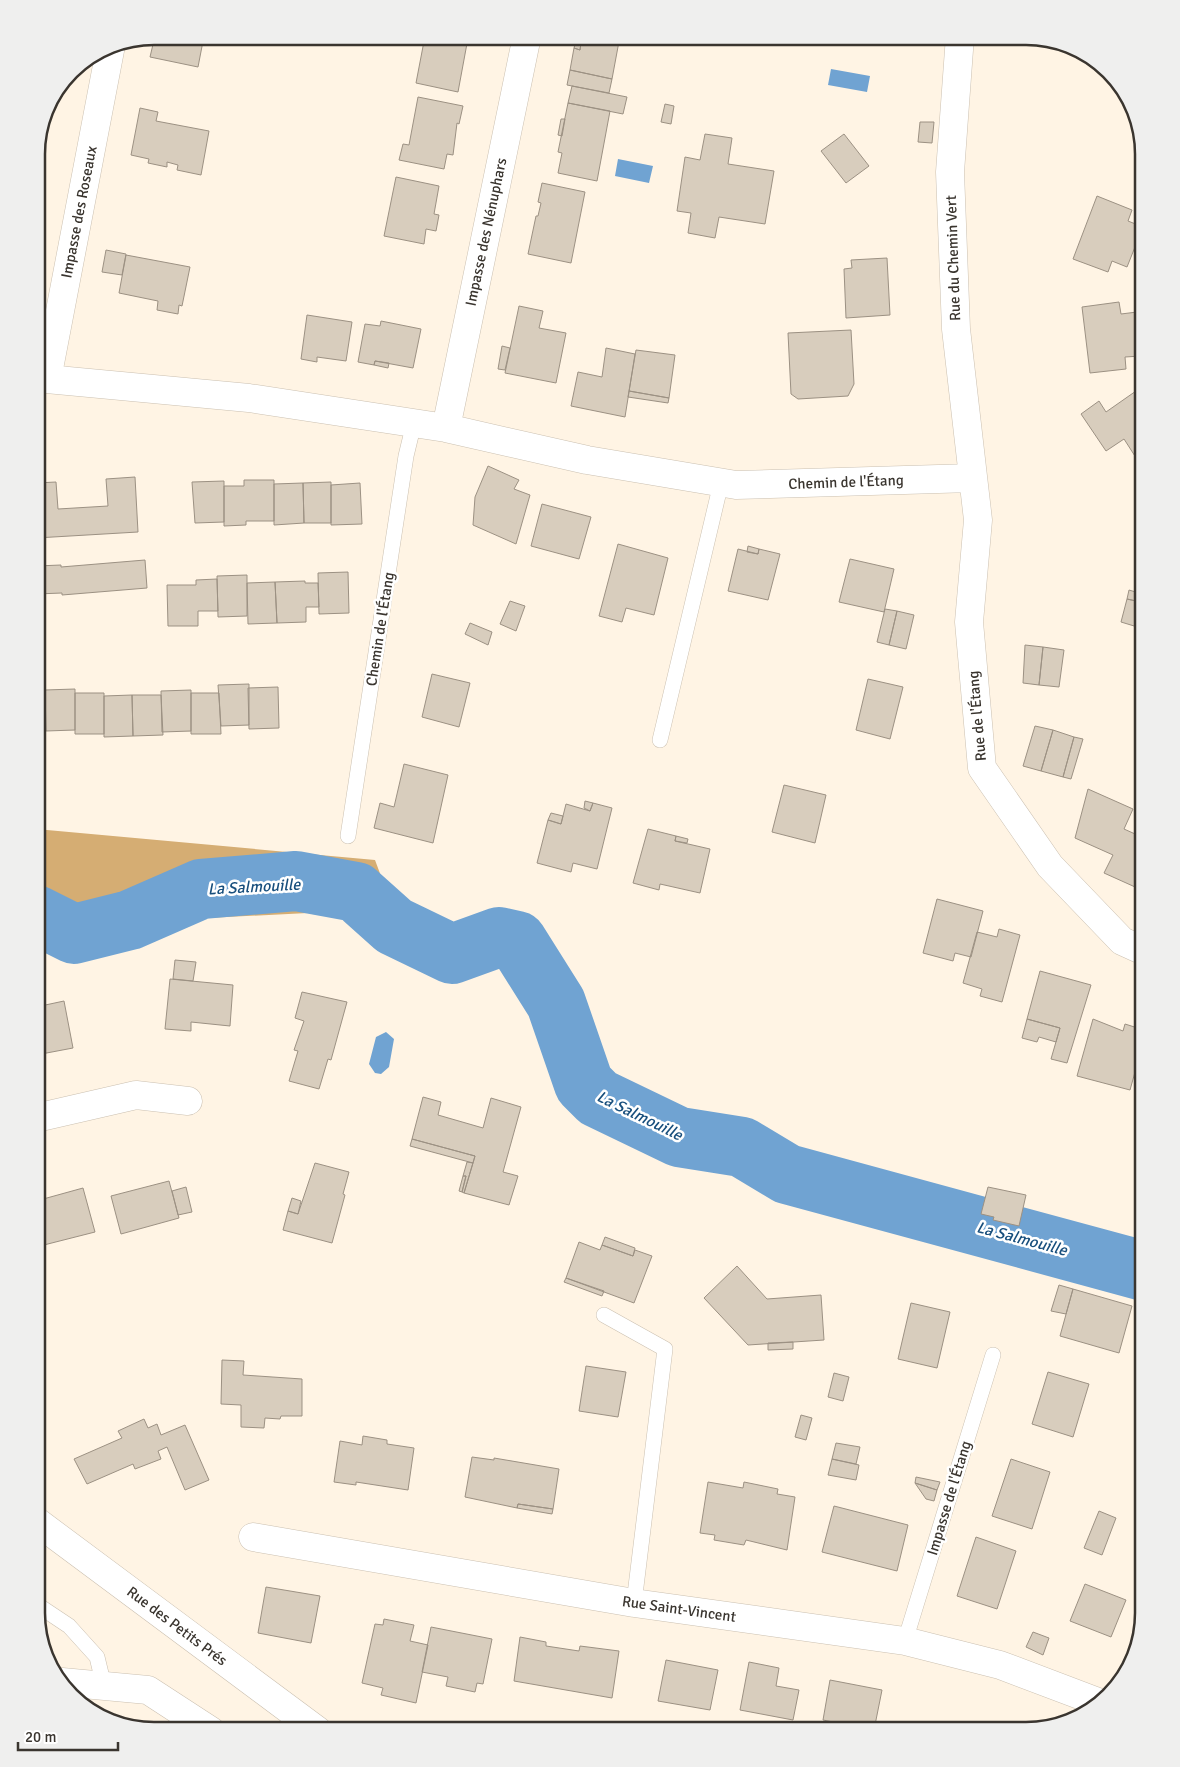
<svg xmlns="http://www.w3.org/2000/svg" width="1180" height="1767" viewBox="0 0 1180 1767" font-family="Signika,sans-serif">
<rect width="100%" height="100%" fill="#fff4e4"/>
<path fill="#d5ad73" d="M36 829 375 860 388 895 367 910 129 922 71 943 36 936Z"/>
<path fill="#70a3d2" d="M831 69 870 76 867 92 828 85Z
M618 159 653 166 649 183 615 176Z
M386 1032 394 1039 389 1067 381 1074 375 1073 369 1064 376 1037Z"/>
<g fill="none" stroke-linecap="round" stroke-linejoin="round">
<path stroke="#70a3d2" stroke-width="60" d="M36 915 74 934 130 920 201 889 296 881 356 892 394 926 452 954 499 937 517 941 556 1003 584 1084 598 1098 679 1137 742 1147 787 1174 1144 1271"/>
</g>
<path fill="#d8cdbd" stroke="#9c9183" d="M155 36H204L198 67 150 57Z
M425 36 468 38 458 92 416 83Z
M577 36H582L580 50 574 48Z
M582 36H620L612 79 570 70 574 48 580 50Z
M570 70 612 79 609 93 567 85Z
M572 86 627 97 623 114 568 103Z
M418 97 463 106 459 124 457 123 453 155 447 154 444 169 399 160 403 144 409 145Z
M568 103 610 111 597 181 558 173 562 153 558 152Z
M665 104 674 106 671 124 661 122Z
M140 108 158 112 156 121 209 131 201 175 177 170 178 165 167 162V167L148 163 149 159 131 155Z
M561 119H565L562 136 558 135Z
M920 122H934L932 143 918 142Z
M705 134 732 138 728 164 774 171 765 224 719 217 715 238 688 233 691 213 677 211 685 157 700 160Z
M844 134 869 166 846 183 821 151Z
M396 177 439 186 434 214 439 215 436 231 426 229 424 244 384 236Z
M542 183 585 192 571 263 528 254 536 216H538L541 203 538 202Z
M1097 196 1132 210 1128 221 1143 227 1127 267 1112 261 1108 272 1073 259Z
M106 250 126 254 122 275 102 272Z
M126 255 190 267 182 306 179 305 178 314 157 310 158 301 119 293Z
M887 258 890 315 846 318 844 269 852 268 851 260Z
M1119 302 1121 314 1137 312 1141 356 1125 357 1126 369 1090 373 1082 307Z
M519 306 543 311 539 328 566 333 556 383 505 373Z
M307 315 352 322 346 361 317 357V362L301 359Z
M381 321 421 329 413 368 375 361 374 365 358 362 365 324 380 326Z
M851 330 854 384 848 396 798 399 791 394 788 333Z
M502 346 510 348 505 370 498 369Z
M606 348 635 354 625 417 571 406 578 372 602 377Z
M636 350 675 355 669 398 629 391Z
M375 361 389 363 388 368 374 365Z
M629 391 669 398 668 403 628 397Z
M1136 391 1144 400 1142 467 1124 439 1106 451 1081 414 1099 401 1106 412Z
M488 466 519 480 514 489 530 495 516 544 473 525 475 497Z
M135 477 138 532 36 538V483L56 482 58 509 108 506 106 479Z
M244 480H274V521H246V525L224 526V486H244Z
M224 481V522L195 523 192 482Z
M331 482V523H304L303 483Z
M303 483 304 523 274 525V484Z
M360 483 362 524 331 525V485Z
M542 504 591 517 579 559 531 546Z
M618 544 668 558 654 615 626 608 622 622 599 616Z
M748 546 759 549 758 554 747 552Z
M738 549 758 554 759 549 780 554 768 600 728 591Z
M850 559 894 569 884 612 839 602Z
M145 560 147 588 62 595V593L36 594V566L61 565V567Z
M348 572 349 613 319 614 318 573Z
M247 575V616L218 617 217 576Z
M217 579 218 611H198V626H168L167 585H196V580Z
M1141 580 1144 581V629L1121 622 1127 599 1136 601Z
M305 581V583H318L319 607H306V622L277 623 275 582Z
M275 582 277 623 248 624 247 583Z
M1129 590 1139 593 1136 601 1127 599Z
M510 601 525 606 516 631 500 624Z
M885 609 897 611 889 645 877 642Z
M897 611 914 615 906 649 889 645Z
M470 623 492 632 488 645 465 634Z
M1025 645 1043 647 1039 685 1023 683Z
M1043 647 1064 650 1059 687 1039 685Z
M432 674 470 683 459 727 422 717Z
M868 679 903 687 890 739 856 730Z
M249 684V725L221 726 218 685Z
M278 687 279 728 249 729 248 688Z
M75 689V730L46 731 45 690Z
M191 690V731L162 732 161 691Z
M75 693H104V734H75Z
M191 693H219L221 734H191Z
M132 695 133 736 104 737V696Z
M132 695H161L163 735 133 736Z
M1035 726 1053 730 1041 771 1023 766Z
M1053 730 1074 737 1063 777 1041 771Z
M1074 737 1083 739 1071 779 1063 777Z
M404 764 448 775 433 843 374 828 380 803 394 807Z
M784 785 826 795 815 843 772 832Z
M1088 789 1133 809 1124 829 1144 838V891L1104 873 1113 855 1075 838Z
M585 801 593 803 590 811 584 808Z
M593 803 612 808 597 869 573 863 571 872 537 863 548 820 561 824 566 804 590 811Z
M551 813 563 816 561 824 548 820Z
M648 829 676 836 675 841 710 849 700 893 660 884 659 890 633 883Z
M676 836 688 839 687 843 675 841Z
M937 899 983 911 971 957 955 953 953 961 923 953Z
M999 929 1020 935 1002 1002 980 996 982 989 963 983 977 932 997 937Z
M175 960 196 962 193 981 173 979Z
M1040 971 1091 985 1067 1063 1051 1059 1060 1028 1027 1019Z
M170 979 233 985 230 1026 191 1022V1031L165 1029Z
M302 992 347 1002 331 1060 328 1059 319 1089 289 1081 298 1051 294 1050 304 1021 295 1018Z
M64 1001 73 1048 36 1055V1007Z
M1027 1019 1060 1028 1056 1042 1039 1037 1037 1042 1022 1038Z
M1093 1019 1123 1031 1125 1024 1144 1030V1040L1130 1090 1077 1076Z
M423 1097 441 1102 438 1115 483 1128 491 1098 521 1107 503 1172 518 1176 509 1205 464 1193 475 1156 412 1139Z
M412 1139 475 1156 473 1163 410 1146Z
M467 1162 473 1163 464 1193 462 1192 466 1176H463Z
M315 1163 349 1172 343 1194 345 1195 332 1243 283 1230 288 1211 298 1214Z
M463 1176H466L462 1192 459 1191Z
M169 1181 179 1218 121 1234 111 1196Z
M186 1187 192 1212 178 1215 172 1191Z
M988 1187 1026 1195 1019 1226 993 1220 994 1217 981 1214Z
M83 1188 95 1232 36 1247V1201Z
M292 1198 301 1201 298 1214 288 1211Z
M605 1237 635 1248 633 1256 602 1245Z
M579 1242 600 1250 602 1245 633 1256 635 1250 652 1256 634 1303 566 1278Z
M737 1266 767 1299 821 1295 824 1340 748 1345 704 1298Z
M566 1278 604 1291 602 1296 564 1282Z
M1059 1285 1073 1289 1066 1314 1051 1311Z
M1073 1289 1132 1306 1119 1353 1060 1336Z
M911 1303 950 1312 937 1368 898 1359Z
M793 1342V1349L768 1350V1343Z
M222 1360 244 1361 243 1375 302 1379V1416H281L280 1419 265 1418 264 1428 241 1427V1405L221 1404Z
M586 1366 626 1372 618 1417 579 1411Z
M1048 1372 1089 1384 1073 1437 1032 1424Z
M834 1373 849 1377 843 1401 828 1397Z
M801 1415 812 1418 806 1440 795 1437Z
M144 1419 148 1428 157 1424 161 1435 185 1425 209 1480 185 1490 167 1447 158 1451 161 1459 135 1469 133 1464 87 1484 74 1459 122 1438 118 1431Z
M363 1436 387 1440V1444L414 1448 408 1490 356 1482V1485L334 1482 340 1441 362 1445Z
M836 1443 860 1447 856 1464 832 1459Z
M472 1457 494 1460V1458L559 1469 553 1509 518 1504 517 1508 465 1497Z
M832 1459 859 1465 856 1480 828 1475Z
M1011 1459 1050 1472 1032 1529 992 1516Z
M1144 1459V1480L1137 1478Z
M916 1477 940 1482 937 1490 915 1483Z
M708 1482 743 1488 744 1482 778 1489 777 1494 795 1497 787 1550 746 1540 744 1545 714 1540 715 1535 700 1533Z
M915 1483 937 1490 934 1501 926 1499Z
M518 1504 553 1509 552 1514 517 1508Z
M834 1506 908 1525 897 1571 822 1552Z
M1099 1511 1116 1518 1102 1555 1084 1548Z
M976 1537 1016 1551 997 1609 957 1596Z
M1085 1584 1126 1600 1111 1637 1070 1621Z
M266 1587 320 1596 311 1643 258 1633Z
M384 1619 414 1625 410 1641 428 1645 416 1703 381 1695 383 1688 362 1683 375 1624 383 1625Z
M431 1627 492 1639 483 1684 477 1683 475 1692 446 1686 448 1677 422 1672Z
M1033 1632 1049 1638 1043 1655 1026 1647Z
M520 1637 546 1642V1646L579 1651 580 1646 619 1651 612 1698 514 1681Z
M666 1660 718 1670 710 1710 658 1701Z
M749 1662 779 1668 776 1686 799 1690 793 1720 740 1710Z
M830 1680 882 1690 874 1730 823 1720Z"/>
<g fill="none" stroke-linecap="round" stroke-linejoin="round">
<defs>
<path id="service" d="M660 740 721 483
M348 836 406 456 414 423
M604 1315 665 1349 634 1603
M36 1604 69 1626 97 1657 104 1686
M905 1641 993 1355"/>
<path id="minor" d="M960 36 950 172 956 329 978 520 969 622 982 768 1050 866 1122 941 1144 951
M36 378 249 398 446 428 587 460 736 485 972 478
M47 379 111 45
M446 428 527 36
M36 1118 136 1095 188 1101
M36 1521 318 1731
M253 1537 634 1603 905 1641 1000 1665 1098 1702
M62 1682 148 1690 211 1731"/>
</defs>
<use href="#service" stroke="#cbc0b1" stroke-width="16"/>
<use href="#minor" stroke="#cbc0b1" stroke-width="29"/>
<use href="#service" stroke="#fff" stroke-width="15"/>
<use href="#minor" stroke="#fff" stroke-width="28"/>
</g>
<g text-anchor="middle" stroke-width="5" stroke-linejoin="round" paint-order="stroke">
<g font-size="15" fill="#3a352f" stroke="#fff">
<text transform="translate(79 212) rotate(-79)" y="5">Impasse des Roseaux</text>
<text transform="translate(486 232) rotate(-78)" y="5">Impasse des Nénuphars</text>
<text transform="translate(953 258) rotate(-92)" y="5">Rue du Chemin Vert</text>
<text transform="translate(846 482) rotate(-2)" y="5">Chemin de l'Étang</text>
<text transform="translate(380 629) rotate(-81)" y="5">Chemin de l'Étang</text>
<text transform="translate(977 716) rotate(-95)" y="5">Rue de l'Étang</text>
<text transform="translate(949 1498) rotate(-73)" y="5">Impasse de l'Étang</text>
<text transform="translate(679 1609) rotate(8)" y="5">Rue Saint-Vincent</text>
<text transform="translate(177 1626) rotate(37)" y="5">Rue des Petits Prés</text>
</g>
<g font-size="16" font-style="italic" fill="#184f7d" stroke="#fff">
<text transform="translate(254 886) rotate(-3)" y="6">La Salmouille</text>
<text transform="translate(640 1115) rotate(26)" y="6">La Salmouille</text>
<text transform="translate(1022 1238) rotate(15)" y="6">La Salmouille</text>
</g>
</g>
<path d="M0 0H1180V1767H0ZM154 45H1026A109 109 0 0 1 1135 154V1613A109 109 0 0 1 1026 1722H154A109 109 0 0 1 45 1613V154A109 109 0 0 1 154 45Z" fill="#efefee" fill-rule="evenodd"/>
<path fill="none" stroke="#3a352f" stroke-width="2.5" d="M154 45H1026A109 109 0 0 1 1135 154V1613A109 109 0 0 1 1026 1722H154A109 109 0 0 1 45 1613V154A109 109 0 0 1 154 45Z"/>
<path d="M18 1742v8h100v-8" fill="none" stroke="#3a352f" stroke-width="2.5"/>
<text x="25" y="1742" font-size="15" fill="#3a352f" stroke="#ffffff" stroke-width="4" paint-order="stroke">20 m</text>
</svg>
